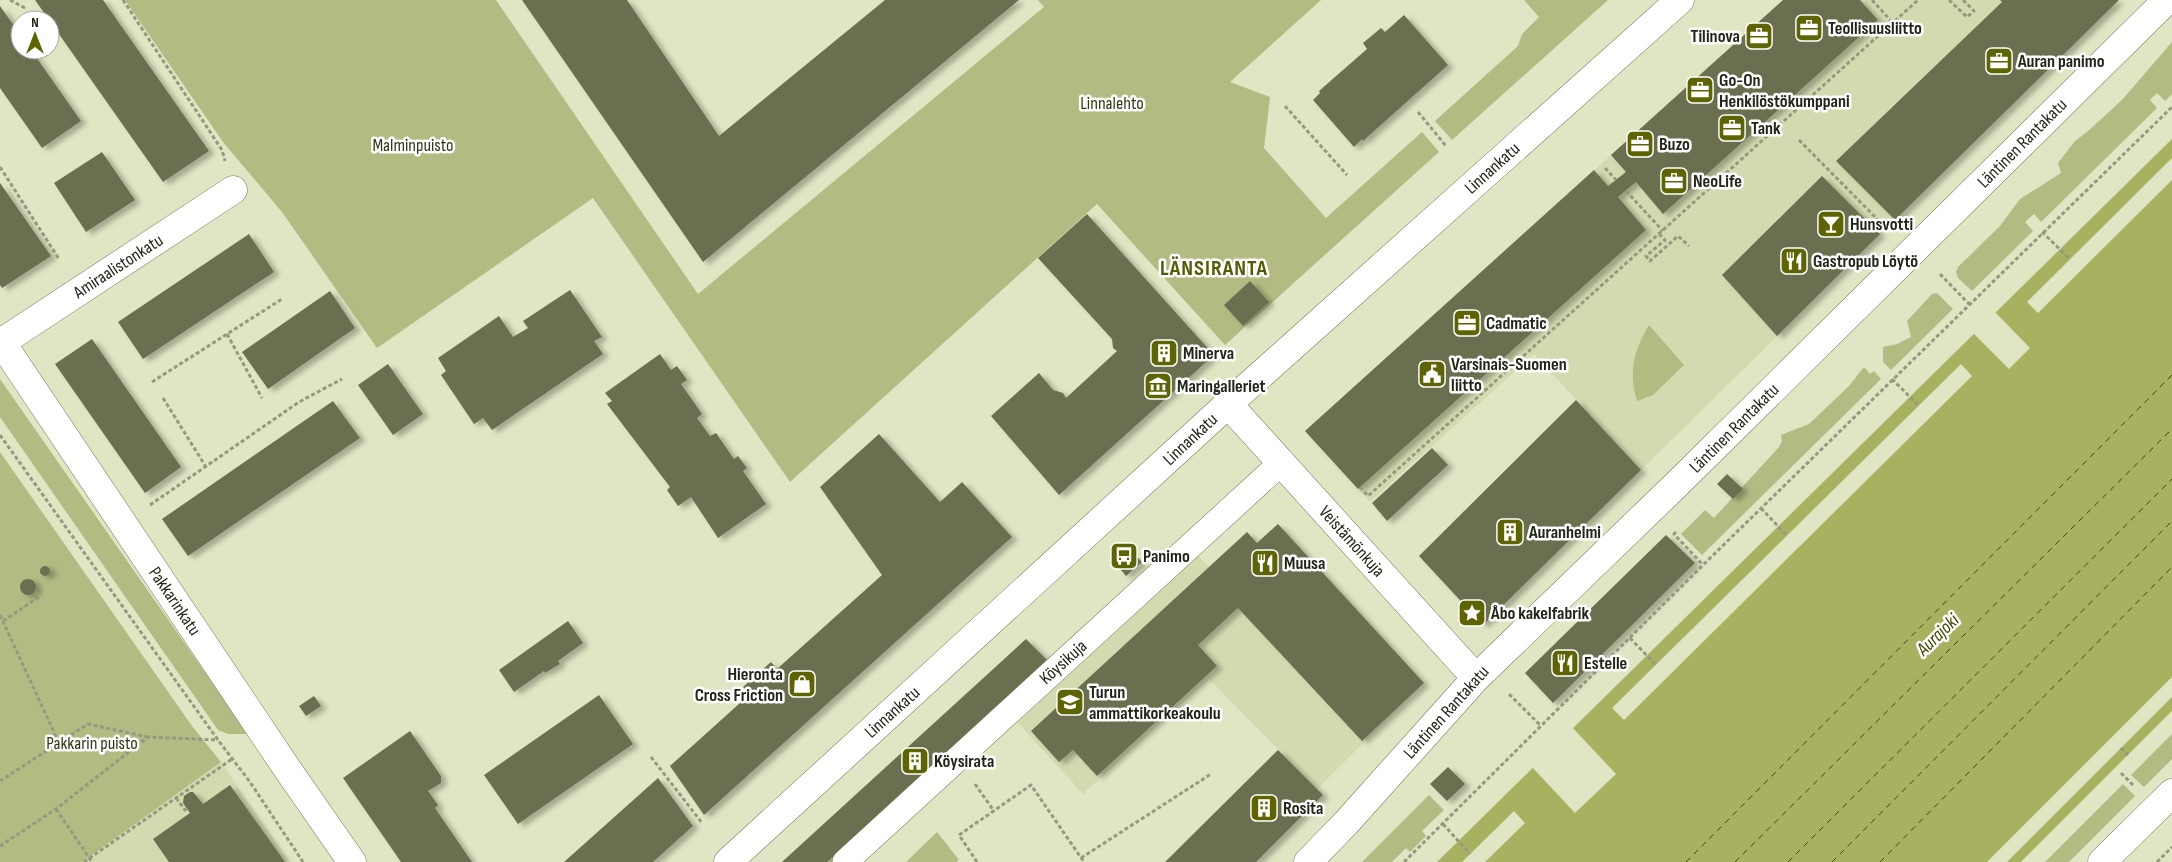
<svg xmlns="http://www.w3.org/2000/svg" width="2172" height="862" viewBox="0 0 2172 862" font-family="'Sofia Sans Condensed',sans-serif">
<defs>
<filter id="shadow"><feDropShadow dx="5.5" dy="3" stdDeviation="2.5" flood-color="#0004"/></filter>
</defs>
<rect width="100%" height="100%" fill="#e0e5c3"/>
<path fill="#d4dab0" d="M1783 0H2119L1641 470 1534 354 1370 502 1305 431Z
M1278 524 1424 683 1317 789 1209 679 1083 794 1016 721 863 862H782L1026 639 1062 678 1198 556 1219 577Z
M221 762 290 862H82L101 848Z"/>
<path fill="#b3bb83" d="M125 0H496L698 294 1044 7 1038 0H1321L1230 82 1270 97 1264 148 1326 218 1422 132 1439 152 1225 345 1097 204 790 482 593 198 377 348 282 212 223 142Z
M1524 0H1608L1452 140 1435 121 1518 46 1522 34 1539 17Z
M2172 42V94L2165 101 2157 93 2150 100 2157 108 2041 222 2034 214 2025 222 2033 231 1972 291 1958 278 1956 272 1958 267 2000 226 2020 199 2061 173 2058 163 2075 141 2087 132 2122 100Z
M1937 293 1953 309 1891 370 1883 362V347L1897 344 1911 337 1907 321 1932 294Z
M1649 325 1684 365 1653 395 1637 401C1628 372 1634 350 1649 325Z
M1864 367 1870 374 1874 371 1881 379 1702 555 1681 534 1705 510 1714 518 1779 447 1782 441 1781 435 1809 424 1849 386Z
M0 379 248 734H228L218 730 0 417Z
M0 452 192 726 221 762 82 862H0Z
M2172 734V759L2144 787 2131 775Z
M2123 784 2135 796 2069 862H2045Z
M1429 795 1444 810 1422 831 1426 836 1410 852 1406 848 1392 862H1362Z
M937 832 959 860 956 862H906Z"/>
<path fill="#a7b15f" d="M2172 139V711L2021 862H1437Z"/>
<path fill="#e0e5c3" d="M2172 158V180L2038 313 2027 302Z
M1994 311 2030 348 2009 369 1972 332Z
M1961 364 1972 376 1624 720 1612 708Z
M2172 677V697L2007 862H1987Z
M2172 711V714L2130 757 2024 862H2021Z
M1571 726 1616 774 1575 813 1531 766Z
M1514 811 1525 823 1485 862H1462Z"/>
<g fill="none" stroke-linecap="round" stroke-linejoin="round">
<path stroke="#424706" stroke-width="1" stroke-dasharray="6 5" stroke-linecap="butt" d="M1686 862 2172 375
M1735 862 2172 429
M1788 862 2172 479
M1832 862 2172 521
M1880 862 2172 567"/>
</g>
<path fill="#6b6f50" filter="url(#shadow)" d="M35 0H103L209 151 163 182Z
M522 0H627L719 136 885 0H1019L703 262Z
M1783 0H1860L1878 20 1663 214 1636 182 1618 197 1646 230 1358 489 1305 431 1594 170 1608 186 1626 172 1611 155Z
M2000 0H2119L1895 220 1836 161 2002 2Z
M0 6 20 34V50H31L81 121 42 148 0 88Z
M1404 15 1448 65 1363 141 1362 139 1354 147 1313 100 1320 93 1319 91 1367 49 1363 43 1381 28 1385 32Z
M102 152 135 200 86 232 54 183Z
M1822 176 1880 234 1777 336 1722 275Z
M0 183 51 256 2 288 0 285Z
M1087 214 1214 355 1059 495 991 416 1039 373 1053 390 1063 393 1066 398 1117 351 1113 348 1112 339 1038 258Z
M249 234 274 272 143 359 118 322Z
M1250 281 1269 302 1243 326 1224 305Z
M570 290 602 337 594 341 603 354 492 430 483 418 474 424 441 375 446 371 438 358 499 316 513 337 528 328 523 321Z
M330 291 355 328 268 389 242 352Z
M92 339 181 467 145 493 55 364Z
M660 354 671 370 677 366 687 380 681 384 702 414 697 418 710 436 716 433 734 459 738 456 747 468 743 471 766 504 718 538 691 497 678 506 667 490 670 487 607 404 612 401 605 393Z
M388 364 423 414 393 435 358 385Z
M1576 400 1641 470 1483 625 1419 556Z
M333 401 360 438 188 556 162 519Z
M879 434 940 502 962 482 1012 537 704 815 670 766 750 694 743 687 771 662 777 669 882 575 820 487Z
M1432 448 1448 465 1387 521 1372 503Z
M1727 474 1743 489 1733 499 1717 484Z
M1278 524 1424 683 1362 741 1238 608 1198 645 1217 666 1097 776 1073 750 1059 762 1031 731 1247 532 1257 543Z
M1666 535 1695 563 1553 703 1525 673Z
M1136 556 1142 562 1126 576 1121 570Z
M40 571a5 5 0 1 1 10 0a5 5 0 1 1-10 0Z
M20 587a8 8 0 1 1 16 0a8 8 0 1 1-16 0Z
M568 621 583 643 558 661 560 664 545 673 544 671 514 692 499 670Z
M1026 639 1047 660 827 862H782Z
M599 695 633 744 518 824 484 775Z
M314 696 321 706 306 716 299 706Z
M410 731 441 776V783L428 791 438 805 435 808 472 862H401L343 778Z
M1278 750 1323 795 1256 862H1165Z
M1448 767 1465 784 1447 801 1430 784Z
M658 778 693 826 653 862H564Z
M230 785 285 862H169L153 839 190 813 183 803 184 796 190 792H193L203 804Z"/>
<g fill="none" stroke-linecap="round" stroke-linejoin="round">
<defs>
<path id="pedestrian" d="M845 862 1282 462"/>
<path id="minor" d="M0 340 288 770 352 862
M2 342 233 190
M1228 404 1476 678
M1308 862 1346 823 1476 678 1677 484 2167 0"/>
<path id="tertiary" d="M728 862 1228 404 1680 0
M2102 862 2172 793"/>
</defs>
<use href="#pedestrian" stroke="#727657" stroke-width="26"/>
<use href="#minor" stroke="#727657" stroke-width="29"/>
<use href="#tertiary" stroke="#727657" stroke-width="29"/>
<path stroke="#95997f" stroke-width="3" stroke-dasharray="4 2.5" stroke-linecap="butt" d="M10 0 27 9
M123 0 222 150 225 161
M1872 0 1893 23
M1949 0 1967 17 1974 11 1963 0
M1285 106 1347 175
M1418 112 1446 146
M1799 140 1889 231
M0 167 59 259
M1605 168 1616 180
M1626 191 1663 231
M2042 232 2070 259
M1659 234 1665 240 1646 256 1650 261 1678 236 1689 246
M1940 274 1969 304
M227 334 262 398
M1892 379 1919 406
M152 382 282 299
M163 398 206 467
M0 435 218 740 250 782 303 862
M1360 487 1368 496 1918 0
M150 505 299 402 342 379
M1761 508 1787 536
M1676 532 1674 534 1703 565
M0 615 59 743
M3 621 39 597 35 591
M1630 638 1656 665
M1509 694 1540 725
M2121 748 2128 755
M651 757 702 823
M2121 773 2133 785
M0 781 88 724 148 737
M975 784 994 811
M176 798 185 810 187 808
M56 809 92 862
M1443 824 1470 854
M0 846 56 809 148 737 218 740
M1081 858 1211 774
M84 862 232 759
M977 862 959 835 1031 785 1084 862
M1404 862 1703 565 2172 107
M2157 862 2172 847"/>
<use href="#pedestrian" stroke="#fff" stroke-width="25"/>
<use href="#minor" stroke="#fff" stroke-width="28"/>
<use href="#tertiary" stroke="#fff" stroke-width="28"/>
</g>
<defs>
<symbol id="office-square" viewBox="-11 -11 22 22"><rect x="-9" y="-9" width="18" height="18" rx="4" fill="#5d6401" stroke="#fff"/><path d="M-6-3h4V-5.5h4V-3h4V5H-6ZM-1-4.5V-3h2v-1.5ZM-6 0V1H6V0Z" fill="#fff"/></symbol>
<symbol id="bar-square" viewBox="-11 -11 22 22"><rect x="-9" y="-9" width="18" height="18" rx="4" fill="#5d6401" stroke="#fff"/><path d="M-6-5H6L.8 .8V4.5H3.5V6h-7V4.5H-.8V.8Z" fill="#fff"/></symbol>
<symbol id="restaurant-square" viewBox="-11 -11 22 22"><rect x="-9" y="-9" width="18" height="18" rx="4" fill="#5d6401" stroke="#fff"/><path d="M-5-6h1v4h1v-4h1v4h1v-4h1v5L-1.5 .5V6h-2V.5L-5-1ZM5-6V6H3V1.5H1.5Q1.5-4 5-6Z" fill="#fff"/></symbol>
<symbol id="building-square" viewBox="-11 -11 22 22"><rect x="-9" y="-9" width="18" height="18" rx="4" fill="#5d6401" stroke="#fff"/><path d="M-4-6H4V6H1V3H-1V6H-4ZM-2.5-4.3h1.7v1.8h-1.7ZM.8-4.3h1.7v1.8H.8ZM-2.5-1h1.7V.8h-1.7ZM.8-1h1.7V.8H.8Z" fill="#fff"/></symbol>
<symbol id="civic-square" viewBox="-11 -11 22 22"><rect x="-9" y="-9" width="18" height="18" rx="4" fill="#5d6401" stroke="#fff"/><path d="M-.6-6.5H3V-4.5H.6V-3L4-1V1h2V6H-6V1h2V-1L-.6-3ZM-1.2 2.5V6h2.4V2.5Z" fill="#fff"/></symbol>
<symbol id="museum-square" viewBox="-11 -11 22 22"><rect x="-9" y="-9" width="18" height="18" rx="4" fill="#5d6401" stroke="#fff"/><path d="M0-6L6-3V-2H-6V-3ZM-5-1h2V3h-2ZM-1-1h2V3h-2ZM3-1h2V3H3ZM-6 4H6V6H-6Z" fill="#fff"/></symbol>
<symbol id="bus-square" viewBox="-11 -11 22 22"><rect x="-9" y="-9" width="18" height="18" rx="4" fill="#5d6401" stroke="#fff"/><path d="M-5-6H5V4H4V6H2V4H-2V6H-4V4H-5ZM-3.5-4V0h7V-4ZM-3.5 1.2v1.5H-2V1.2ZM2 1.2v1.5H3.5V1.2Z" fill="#fff"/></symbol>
<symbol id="sight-square" viewBox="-11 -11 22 22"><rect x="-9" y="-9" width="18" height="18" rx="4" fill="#5d6401" stroke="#fff"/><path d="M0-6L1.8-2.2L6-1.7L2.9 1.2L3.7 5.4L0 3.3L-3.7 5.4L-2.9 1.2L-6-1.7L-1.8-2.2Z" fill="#fff"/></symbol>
<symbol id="shop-square" viewBox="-11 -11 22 22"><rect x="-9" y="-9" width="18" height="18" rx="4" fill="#5d6401" stroke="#fff"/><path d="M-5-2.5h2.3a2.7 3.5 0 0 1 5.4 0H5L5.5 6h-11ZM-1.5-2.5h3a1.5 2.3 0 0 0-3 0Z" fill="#fff"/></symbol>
<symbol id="university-square" viewBox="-11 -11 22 22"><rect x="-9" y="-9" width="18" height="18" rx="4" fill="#5d6401" stroke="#fff"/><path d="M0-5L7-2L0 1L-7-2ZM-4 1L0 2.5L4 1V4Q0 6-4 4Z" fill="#fff"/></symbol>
</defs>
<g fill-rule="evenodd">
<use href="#office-square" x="1793" y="12" width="32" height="32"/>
<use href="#office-square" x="1743" y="20" width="32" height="32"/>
<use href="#office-square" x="1983" y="45" width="32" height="32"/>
<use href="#office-square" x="1684" y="74" width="32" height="32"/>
<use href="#office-square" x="1716" y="112" width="32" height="32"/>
<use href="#office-square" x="1624" y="128" width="32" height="32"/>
<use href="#office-square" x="1658" y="165" width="32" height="32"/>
<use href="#bar-square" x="1815" y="208" width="32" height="32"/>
<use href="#restaurant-square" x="1778" y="245" width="32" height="32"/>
<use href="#office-square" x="1451" y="307" width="32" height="32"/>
<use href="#building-square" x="1148" y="337" width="32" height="32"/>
<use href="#civic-square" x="1416" y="358" width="32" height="32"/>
<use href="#museum-square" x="1142" y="370" width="32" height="32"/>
<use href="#building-square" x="1494" y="516" width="32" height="32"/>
<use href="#bus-square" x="1108" y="540" width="32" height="32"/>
<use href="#restaurant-square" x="1249" y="547" width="32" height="32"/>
<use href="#sight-square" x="1456" y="597" width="32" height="32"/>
<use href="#restaurant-square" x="1549" y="647" width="32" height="32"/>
<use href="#shop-square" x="786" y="668" width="32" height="32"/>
<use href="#university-square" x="1054" y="686" width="32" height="32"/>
<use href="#building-square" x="899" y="745" width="32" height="32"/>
<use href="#building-square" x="1248" y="792" width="32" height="32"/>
</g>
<g text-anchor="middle" stroke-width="5" stroke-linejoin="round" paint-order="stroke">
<g font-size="18" font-weight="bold" fill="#232518" stroke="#fff" text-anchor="start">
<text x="1828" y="34">Teollisuusliitto</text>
<text x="1740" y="42" text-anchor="end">Tilinova</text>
<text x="2018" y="67">Auran panimo</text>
<text x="1719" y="86">Go-On<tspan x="1719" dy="21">Henkilöstökumppani</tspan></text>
<text x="1751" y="134">Tank</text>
<text x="1659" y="150">Buzo</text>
<text x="1693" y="187">NeoLife</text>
<text x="1850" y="230">Hunsvotti</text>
<text x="1813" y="267">Gastropub Löytö</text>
<text x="1486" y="329">Cadmatic</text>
<text x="1183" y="359">Minerva</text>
<text x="1451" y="370">Varsinais-Suomen<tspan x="1451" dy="21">liitto</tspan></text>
<text x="1177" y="392">Maringalleriet</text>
<text x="1529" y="538">Auranhelmi</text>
<text x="1143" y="562">Panimo</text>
<text x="1284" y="569">Muusa</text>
<text x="1491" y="619">Åbo kakelfabrik</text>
<text x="1584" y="669">Estelle</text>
<text x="783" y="680" text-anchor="end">Hieronta<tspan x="783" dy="21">Cross Friction</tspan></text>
<text x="1089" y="698">Turun<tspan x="1089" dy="21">ammattikorkeakoulu</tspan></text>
<text x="934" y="767">Köysirata</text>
<text x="1283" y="814">Rosita</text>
</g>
<g font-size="18" fill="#343714" stroke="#fff">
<text x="1112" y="109">Linnalehto</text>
<text x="413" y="151">Malminpuisto</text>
<text x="92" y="749">Pakkarin puisto</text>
</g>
<g font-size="18" fill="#232518" stroke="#fff">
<text transform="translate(2022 143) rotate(-45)" y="6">Läntinen Rantakatu</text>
<text transform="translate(1492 168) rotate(-42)" y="6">Linnankatu</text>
<text transform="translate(118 266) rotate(-33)" y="6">Amiraalistonkatu</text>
<text transform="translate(1734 428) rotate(-45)" y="6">Läntinen Rantakatu</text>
<text transform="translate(1190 439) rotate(-43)" y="6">Linnankatu</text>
<text transform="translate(1352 541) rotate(48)" y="6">Veistämönkuja</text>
<text transform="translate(175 601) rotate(56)" y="6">Pakkarinkatu</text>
<text transform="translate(1063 662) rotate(-42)" y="6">Köysikuja</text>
<text transform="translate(892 712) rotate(-42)" y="6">Linnankatu</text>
<text transform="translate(1446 712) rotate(-48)" y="6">Läntinen Rantakatu</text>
</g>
<g font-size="19" font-style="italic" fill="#424706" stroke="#fff">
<text transform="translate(1937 634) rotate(-44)" y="7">Aurajoki</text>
</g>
<g font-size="22" font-weight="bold" letter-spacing="1" fill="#555b04" stroke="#fff">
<text x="1214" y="275">LÄNSIRANTA</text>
</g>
</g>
<g transform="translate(35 35)"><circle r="24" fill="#ffffff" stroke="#a7a8a3"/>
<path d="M0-4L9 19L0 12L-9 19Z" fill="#5d6401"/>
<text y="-8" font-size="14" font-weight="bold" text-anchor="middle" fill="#232518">N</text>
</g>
</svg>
